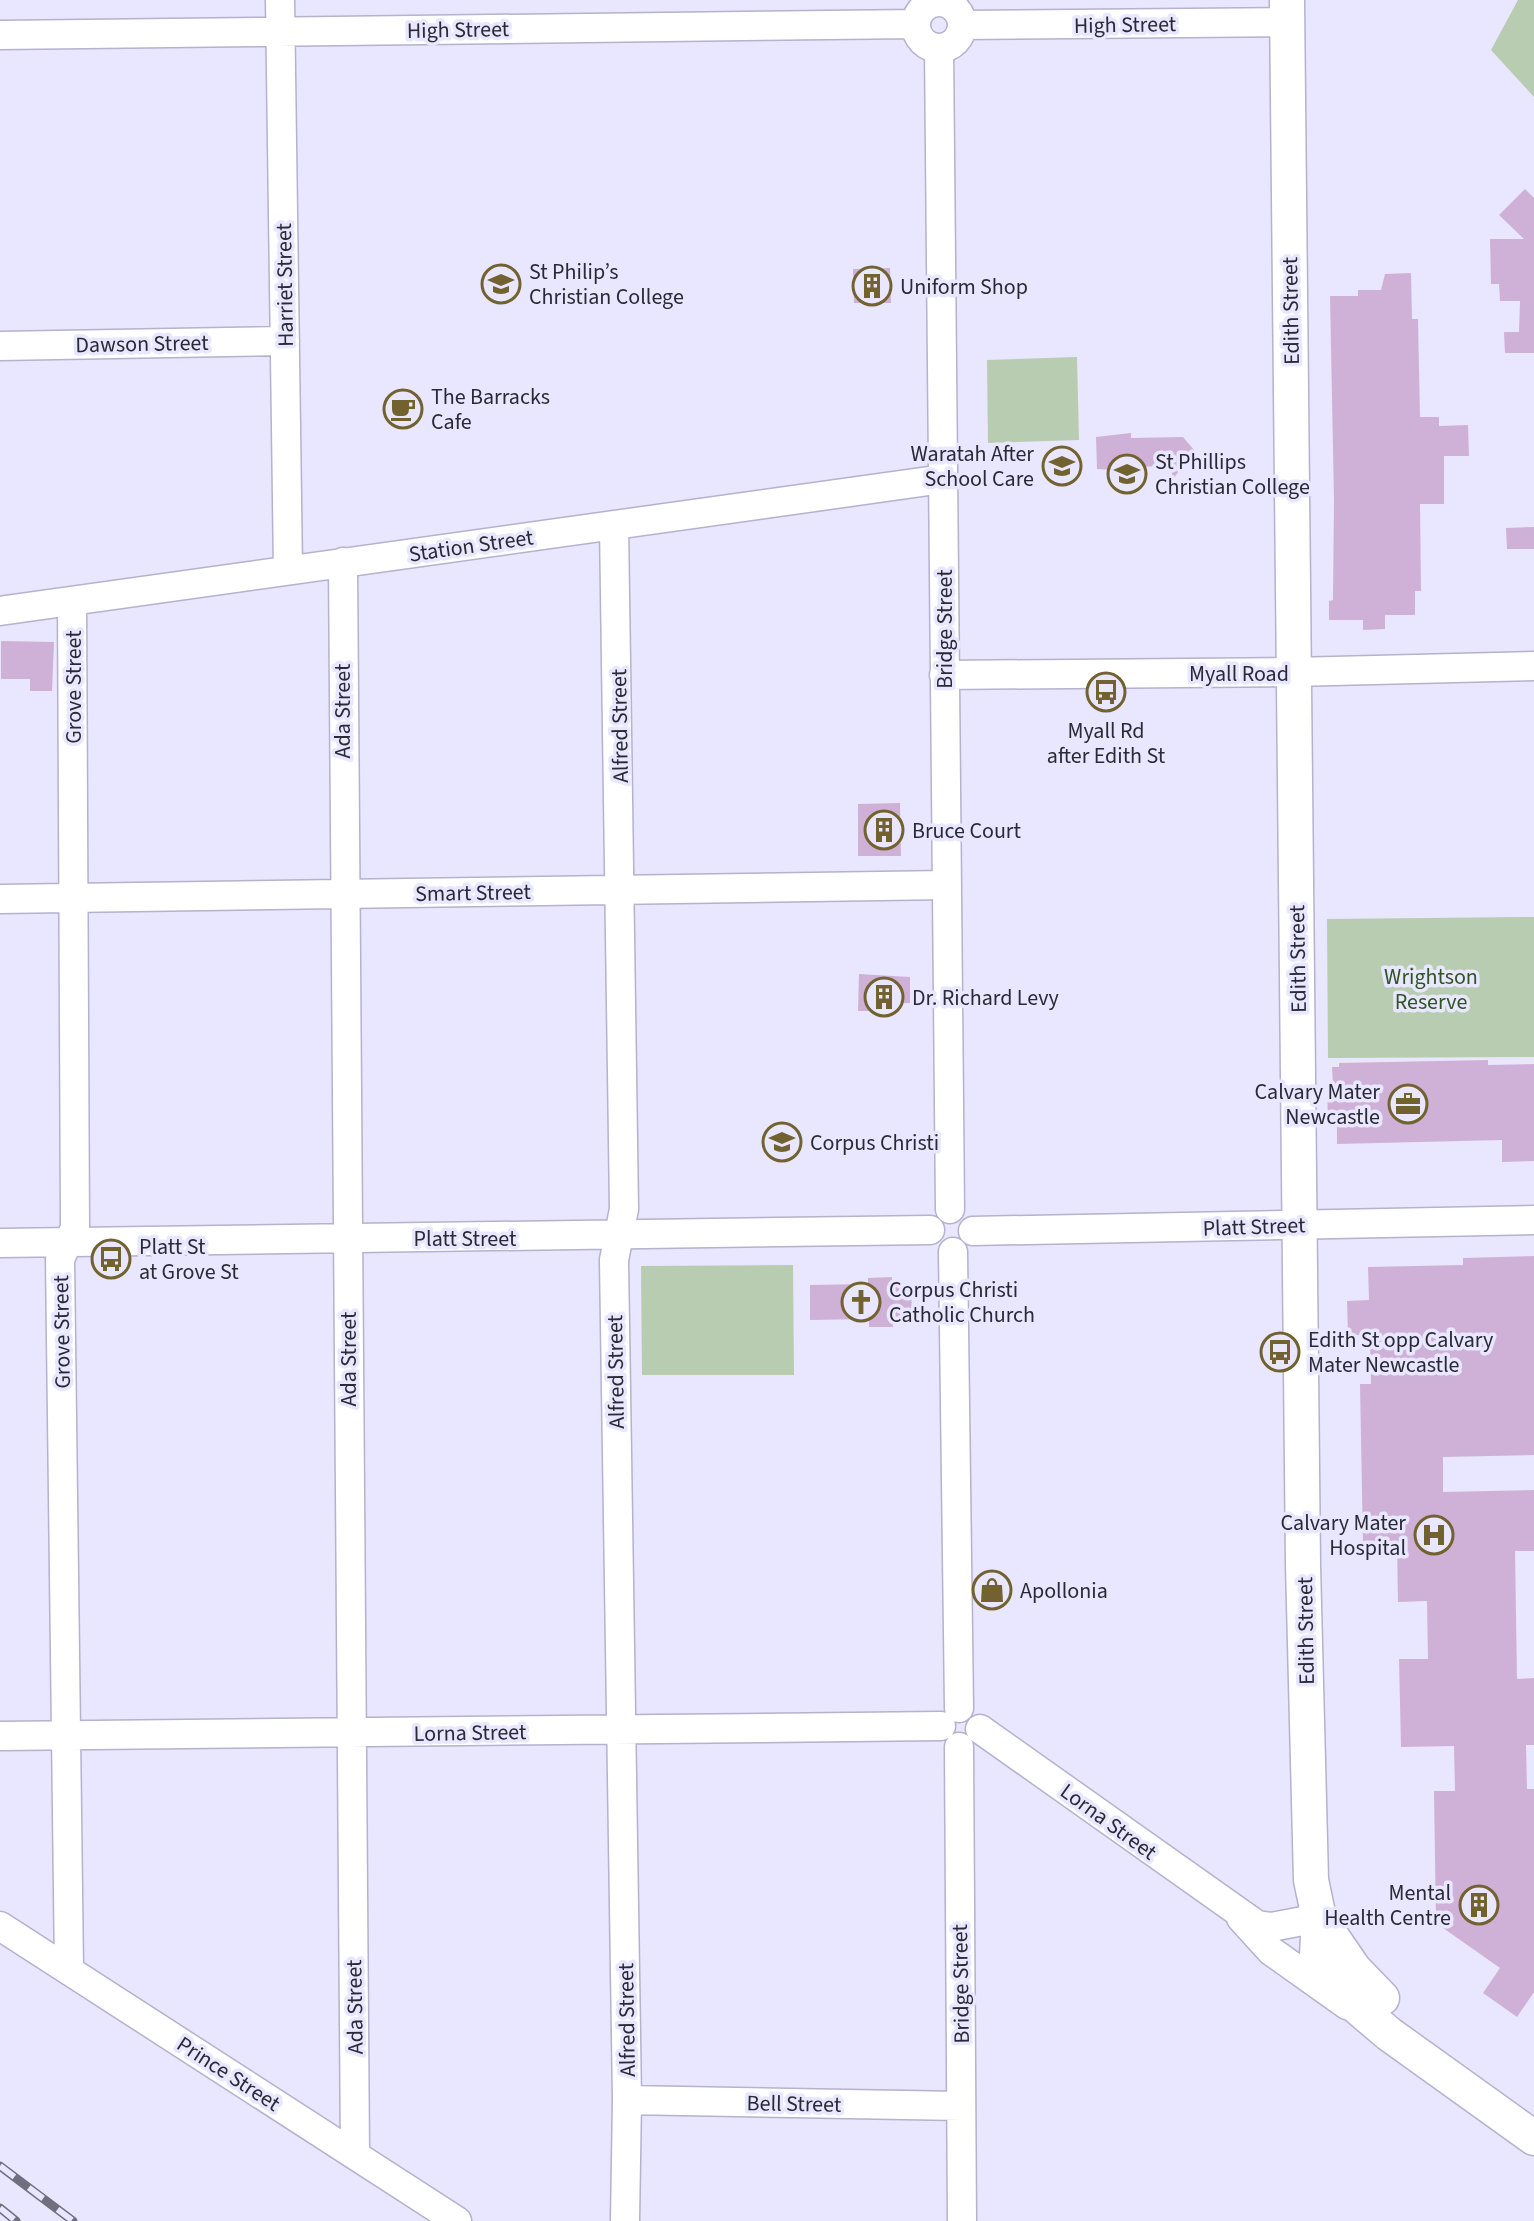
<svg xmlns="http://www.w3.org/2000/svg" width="1534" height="2221" viewBox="0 0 1534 2221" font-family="'Source Sans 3',sans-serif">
<rect width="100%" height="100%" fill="#e9e6ff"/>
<path fill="#b7ccb0" d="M1518 0H1534V97L1491 50Z
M1077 357 1079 440 988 443 987 360Z
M1534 917V1057L1328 1058 1327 919Z
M793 1265 794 1375H642L641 1266Z"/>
<path fill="#cfb1d7" d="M1525 189 1534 198V353H1505L1504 332H1519L1520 301H1500L1499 284H1491L1490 239H1524L1499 215Z
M890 268 891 303H854L853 269Z
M1411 273 1412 319H1418L1420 417H1439V426L1468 425 1469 456H1444V504H1420L1421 591H1415V615H1385V629L1363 630V620H1329V601L1333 600 1334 501 1330 296H1358V290H1381L1385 274Z
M1131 433V438L1183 437 1195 451 1172 480V466L1132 467V471L1097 469 1096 437Z
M1534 527V549H1507L1506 528Z
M1 641 54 642 52 691H30V679H1Z
M900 803 901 856H858V804Z
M859 974 910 977V1003L879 1004 878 1011H858Z
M1488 1060V1065L1534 1064V1161L1502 1162V1140L1337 1144V1122H1328L1327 1086H1333L1332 1067H1339V1063Z
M1534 1256V1455L1443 1457V1492L1534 1490V1551H1515L1517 1679 1534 1678V1745H1526L1527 1789H1534V1992L1517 2017 1483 1993 1500 1968 1436 1923 1434 1791H1455L1454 1746 1401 1747 1399 1659H1428L1427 1601 1398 1602 1397 1544 1363 1545 1360 1384H1371L1370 1335H1348L1347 1301 1369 1300 1368 1267 1463 1265V1258Z
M892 1277V1284L911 1283 912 1318 893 1319V1327H869V1319L810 1320V1285L868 1284V1278Z"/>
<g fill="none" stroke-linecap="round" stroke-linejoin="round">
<defs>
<path id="minor" d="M280 0 288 570
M916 25a23 23 0 1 1 46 0a23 23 0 1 1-46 0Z
M963 25 1287 22
M0 35 916 24
M939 48 950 1209
M0 346 285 341
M614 525 624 1209 614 1260 627 2100 625 2221
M343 562 355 2155
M0 611 943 479
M944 675 1293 672 1534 666
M0 899 947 885
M973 1231 1534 1220
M0 1243 930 1230
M953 1252 959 1708
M980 1729 1257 1925 1271 1927 1319 1918
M0 1736 941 1726
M959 1747 962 2221
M1241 1918 1271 1951 1347 2005
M0 1926 457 2221
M69 1970 60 1259 75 1228 72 601
M627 2100 961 2106"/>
<path id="major" d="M1287 0 1303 1565 1311 1880 1319 1918 1317 1955 1349 2000 1389 2034 1534 2138
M1319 1918 1354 1969 1382 1998"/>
</defs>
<use href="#minor" stroke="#b5b1ce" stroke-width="31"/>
<use href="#major" stroke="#b5b1ce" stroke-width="37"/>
<use href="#minor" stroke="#fff" stroke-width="28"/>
<use href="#major" stroke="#fff" stroke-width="34"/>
<defs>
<path id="rail" d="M0 2166 73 2221
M0 2208 16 2221"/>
</defs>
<use href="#rail" stroke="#716e7f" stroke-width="9"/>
<use href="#rail" stroke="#e9e6ff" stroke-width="6" stroke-dasharray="18" stroke-linecap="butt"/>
</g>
<defs>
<symbol id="school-ring" viewBox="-11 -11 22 22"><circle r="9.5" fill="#e9e6ff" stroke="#726230" stroke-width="1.5"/><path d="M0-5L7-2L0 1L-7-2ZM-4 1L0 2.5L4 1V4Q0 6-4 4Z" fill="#726230"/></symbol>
<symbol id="building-ring" viewBox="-11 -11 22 22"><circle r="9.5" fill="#e9e6ff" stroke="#726230" stroke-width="1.5"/><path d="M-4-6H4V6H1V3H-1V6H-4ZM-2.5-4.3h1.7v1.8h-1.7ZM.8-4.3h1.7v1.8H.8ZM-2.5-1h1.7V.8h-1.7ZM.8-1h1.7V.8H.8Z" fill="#726230"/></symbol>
<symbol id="cafe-ring" viewBox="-11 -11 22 22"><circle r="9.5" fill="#e9e6ff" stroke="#726230" stroke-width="1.5"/><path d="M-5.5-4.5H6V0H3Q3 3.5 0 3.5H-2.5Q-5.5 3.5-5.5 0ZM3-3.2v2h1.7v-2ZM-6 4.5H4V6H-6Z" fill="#726230"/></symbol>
<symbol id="bus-ring" viewBox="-11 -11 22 22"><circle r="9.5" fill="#e9e6ff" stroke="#726230" stroke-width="1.5"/><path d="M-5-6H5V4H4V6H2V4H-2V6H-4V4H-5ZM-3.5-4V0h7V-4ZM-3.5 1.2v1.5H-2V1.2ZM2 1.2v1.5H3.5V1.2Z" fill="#726230"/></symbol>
<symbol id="office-ring" viewBox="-11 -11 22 22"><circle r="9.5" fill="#e9e6ff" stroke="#726230" stroke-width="1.5"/><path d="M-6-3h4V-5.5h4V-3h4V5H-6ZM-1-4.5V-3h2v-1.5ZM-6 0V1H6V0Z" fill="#726230"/></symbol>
<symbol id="church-ring" viewBox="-11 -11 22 22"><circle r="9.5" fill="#e9e6ff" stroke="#726230" stroke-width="1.5"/><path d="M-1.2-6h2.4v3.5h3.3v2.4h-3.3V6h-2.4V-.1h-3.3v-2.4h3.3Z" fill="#726230"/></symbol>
<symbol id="hospital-ring" viewBox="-11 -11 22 22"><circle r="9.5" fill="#e9e6ff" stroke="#726230" stroke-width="1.5"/><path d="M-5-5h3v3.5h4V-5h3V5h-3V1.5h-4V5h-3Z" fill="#726230"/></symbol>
<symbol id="shop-ring" viewBox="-11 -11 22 22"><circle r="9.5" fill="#e9e6ff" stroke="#726230" stroke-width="1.5"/><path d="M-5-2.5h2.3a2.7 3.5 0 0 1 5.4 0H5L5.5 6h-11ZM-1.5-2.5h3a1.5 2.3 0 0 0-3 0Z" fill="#726230"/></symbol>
</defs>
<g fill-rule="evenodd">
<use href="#school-ring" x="479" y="262" width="44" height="44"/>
<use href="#building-ring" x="850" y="264" width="44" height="44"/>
<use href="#cafe-ring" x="381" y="387" width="44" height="44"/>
<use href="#school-ring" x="1040" y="444" width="44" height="44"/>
<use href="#school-ring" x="1105" y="452" width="44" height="44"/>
<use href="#bus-ring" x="1084" y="670" width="44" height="44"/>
<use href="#building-ring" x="862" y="808" width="44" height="44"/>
<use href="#building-ring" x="862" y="975" width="44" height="44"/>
<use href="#office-ring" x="1386" y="1082" width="44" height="44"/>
<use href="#school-ring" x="760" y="1120" width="44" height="44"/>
<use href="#bus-ring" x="89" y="1237" width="44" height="44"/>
<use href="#church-ring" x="839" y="1280" width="44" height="44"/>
<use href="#bus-ring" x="1258" y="1330" width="44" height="44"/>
<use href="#hospital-ring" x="1412" y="1513" width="44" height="44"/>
<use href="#shop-ring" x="970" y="1568" width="44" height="44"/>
<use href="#building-ring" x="1457" y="1883" width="44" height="44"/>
</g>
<g text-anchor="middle" stroke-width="7" stroke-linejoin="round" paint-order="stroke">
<g font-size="22" fill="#2b2935" stroke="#e9e6ff">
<text transform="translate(1125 24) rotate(-1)" y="8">High Street</text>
<text transform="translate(458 29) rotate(-1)" y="8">High Street</text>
<text transform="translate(284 285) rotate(-91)" y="8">Harriet Street</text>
<text transform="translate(1290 311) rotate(-91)" y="8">Edith Street</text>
<text transform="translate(142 343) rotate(-1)" y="8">Dawson Street</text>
<text transform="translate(471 545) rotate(-8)" y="8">Station Street</text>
<text transform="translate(944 629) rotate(-90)" y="8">Bridge Street</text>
<text x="1239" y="681">Myall Road</text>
<text transform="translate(73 687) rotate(-90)" y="8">Grove Street</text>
<text transform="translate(342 711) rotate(-90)" y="8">Ada Street</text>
<text transform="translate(619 726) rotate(-91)" y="8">Alfred Street</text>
<text transform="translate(473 892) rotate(-1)" y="8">Smart Street</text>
<text transform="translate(1297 959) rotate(-91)" y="8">Edith Street</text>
<text transform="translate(1254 1226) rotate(-2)" y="8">Platt Street</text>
<text x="465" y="1246">Platt Street</text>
<text transform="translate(61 1332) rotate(-91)" y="8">Grove Street</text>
<text transform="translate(348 1359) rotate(-90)" y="8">Ada Street</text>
<text transform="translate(615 1372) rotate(-91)" y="8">Alfred Street</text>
<text transform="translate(1305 1631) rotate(-91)" y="8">Edith Street</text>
<text transform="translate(470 1732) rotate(-1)" y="8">Lorna Street</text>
<text transform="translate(1109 1821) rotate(36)" y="8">Lorna Street</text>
<text transform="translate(960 1984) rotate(-91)" y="8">Bridge Street</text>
<text transform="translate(354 2007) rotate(-91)" y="8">Ada Street</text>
<text transform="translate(626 2020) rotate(-91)" y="8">Alfred Street</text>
<text transform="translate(229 2073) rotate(33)" y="8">Prince Street</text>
<text transform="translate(794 2103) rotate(1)" y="8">Bell Street</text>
</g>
<g font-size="22" fill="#2b2935" stroke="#e9e6ff" text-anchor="start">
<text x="529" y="279">St Philip’s<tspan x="529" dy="25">Christian College</tspan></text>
<text x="900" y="294">Uniform Shop</text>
<text x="431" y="404">The Barracks<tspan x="431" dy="25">Cafe</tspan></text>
<text x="1034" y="461" text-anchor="end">Waratah After<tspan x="1034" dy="25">School Care</tspan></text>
<text x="1155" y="469">St Phillips<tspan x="1155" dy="25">Christian College</tspan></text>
<text x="1106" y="738" text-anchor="middle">Myall Rd<tspan x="1106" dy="25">after Edith St</tspan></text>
<text x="912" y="838">Bruce Court</text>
<text x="912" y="1005">Dr. Richard Levy</text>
<text x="1380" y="1099" text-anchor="end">Calvary Mater<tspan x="1380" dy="25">Newcastle</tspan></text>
<text x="810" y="1150">Corpus Christi</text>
<text x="139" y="1254">Platt St<tspan x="139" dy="25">at Grove St</tspan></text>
<text x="889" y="1297">Corpus Christi<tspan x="889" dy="25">Catholic Church</tspan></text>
<text x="1308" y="1347">Edith St opp Calvary<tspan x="1308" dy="25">Mater Newcastle</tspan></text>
<text x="1406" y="1530" text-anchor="end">Calvary Mater<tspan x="1406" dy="25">Hospital</tspan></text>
<text x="1020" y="1598">Apollonia</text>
<text x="1451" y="1900" text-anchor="end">Mental<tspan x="1451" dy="25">Health Centre</tspan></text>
</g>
<g font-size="22" fill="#2f5520" stroke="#e9e6ff">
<text x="1431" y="984">Wrightson<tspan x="1431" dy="25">Reserve</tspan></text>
</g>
</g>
</svg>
